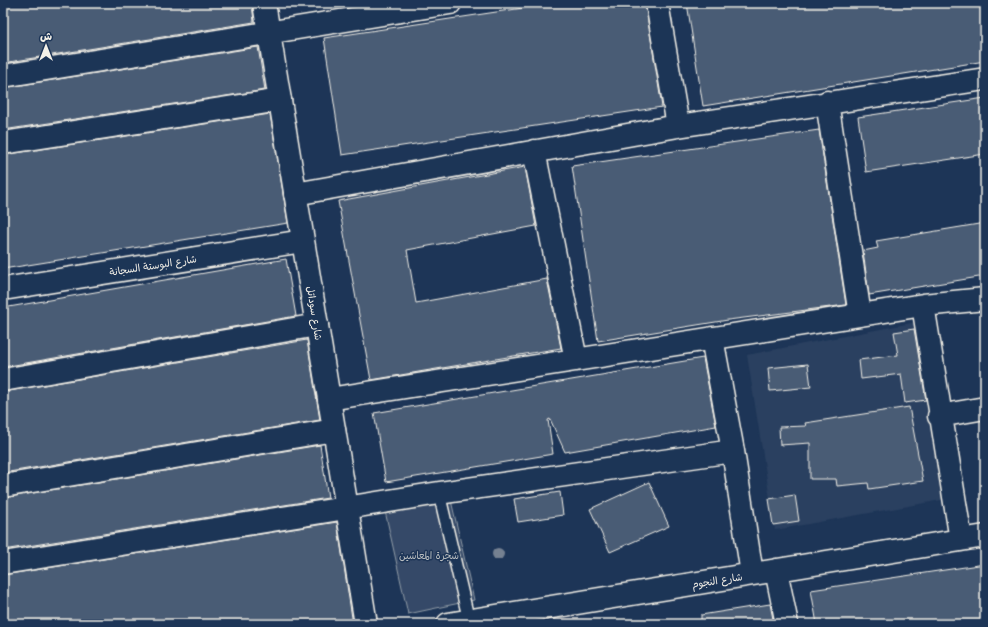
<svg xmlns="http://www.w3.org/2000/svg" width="988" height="627" viewBox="0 0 988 627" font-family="'Playpen Sans','Playpen Sans Arabic',sans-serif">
<rect width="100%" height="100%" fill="#1d3557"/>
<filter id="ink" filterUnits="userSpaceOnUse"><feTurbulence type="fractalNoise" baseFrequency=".025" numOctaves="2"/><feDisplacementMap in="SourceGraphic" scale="8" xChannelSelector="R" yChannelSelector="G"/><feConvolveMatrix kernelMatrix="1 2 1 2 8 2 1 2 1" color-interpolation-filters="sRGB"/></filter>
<g filter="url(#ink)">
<path fill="#2a4060" d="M922 321 947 499 775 530 747 355Z"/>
<path fill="#354a67" stroke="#949ea8" d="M450 496 474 600 408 614 385 511Z"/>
<path fill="#485b74" stroke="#f4f1e8" d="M3 3H252L254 22 3 63Z
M556 3H645L662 107 342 155 324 38Z
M687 3H985V61L703 106Z
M258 47 265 90 3 130V88Z
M985 98V154L866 172 858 117Z
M270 114 288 223 3 269V155Z
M819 130 846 305 728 320 598 341 572 166Z
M525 167 536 226 407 250 416 303 547 279 561 348 371 380 338 201Z
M985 223V276L869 295 863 251 878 248 876 241Z
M286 259 296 316 3 367V308Z
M914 329 926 400 905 403 901 374 861 379 859 360 898 355 894 332Z
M307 340 320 420 3 473V392Z
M703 358 716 426 565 452 550 419 548 420 553 454 386 482 374 413Z
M808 364 811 387 770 391 768 368Z
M909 407 923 481 869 489 868 483 837 486 836 479H810V443L780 445 779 427 806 426 805 423Z
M320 445 328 498 3 550V498Z
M649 482 669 526 610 552 590 509Z
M560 492 563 515 518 522 514 499Z
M795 495 799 521 773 525 769 499Z
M337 522 353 624H3V575Z
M985 564V624H817L811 590Z
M770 604 774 624H701V615Z"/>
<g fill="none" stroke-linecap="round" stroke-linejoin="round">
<defs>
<path id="service" d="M439 493 469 621"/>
<path id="minor" d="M657 3 678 126
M3 76 450 3
M827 102 860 315
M3 143 280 100
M534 151 576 360
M295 194 678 126 985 79
M923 305 961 540
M712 338 733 451 752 574
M3 380 317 325
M329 399 923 305 985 299
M939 416 985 408
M3 486 334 430
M3 563 439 493 733 451
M776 570 787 624
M448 624 985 536"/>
<path id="tertiary" d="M264 3 366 624
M3 289 303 241"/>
</defs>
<use href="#service" stroke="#f4f1e8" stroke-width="14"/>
<use href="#minor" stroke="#f4f1e8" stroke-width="25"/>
<use href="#tertiary" stroke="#f4f1e8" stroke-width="25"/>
<use href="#service" stroke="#1d3557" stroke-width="11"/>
<use href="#minor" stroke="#1d3557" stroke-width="22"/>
<use href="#tertiary" stroke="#1d3557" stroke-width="22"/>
</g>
<circle fill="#748191" cx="498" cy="554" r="6"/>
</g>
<g text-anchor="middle" stroke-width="3" stroke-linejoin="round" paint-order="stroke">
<g font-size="10" fill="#f4f1e8" stroke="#1d3557">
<text transform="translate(153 265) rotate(-9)" y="4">شارع البوستة السجانة</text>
<text transform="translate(315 313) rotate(81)" y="4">شارع سوداتل</text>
<text transform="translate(717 580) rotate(-9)" y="4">شارع النجوم</text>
</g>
<g font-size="10" fill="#bbbfc1" stroke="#1d3557">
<text x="429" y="559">شجرة المعاشين</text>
</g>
</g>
<rect width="988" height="627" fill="none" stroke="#1d3557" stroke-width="16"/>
<rect x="8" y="8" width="972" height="611" fill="none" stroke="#f4f1e8" stroke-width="1.5" filter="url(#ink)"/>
<g transform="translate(46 46)" stroke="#1d3557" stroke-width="3" paint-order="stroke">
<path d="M0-3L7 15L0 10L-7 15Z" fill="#f4f1e8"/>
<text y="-6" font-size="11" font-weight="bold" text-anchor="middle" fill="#f4f1e8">ش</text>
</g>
</svg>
